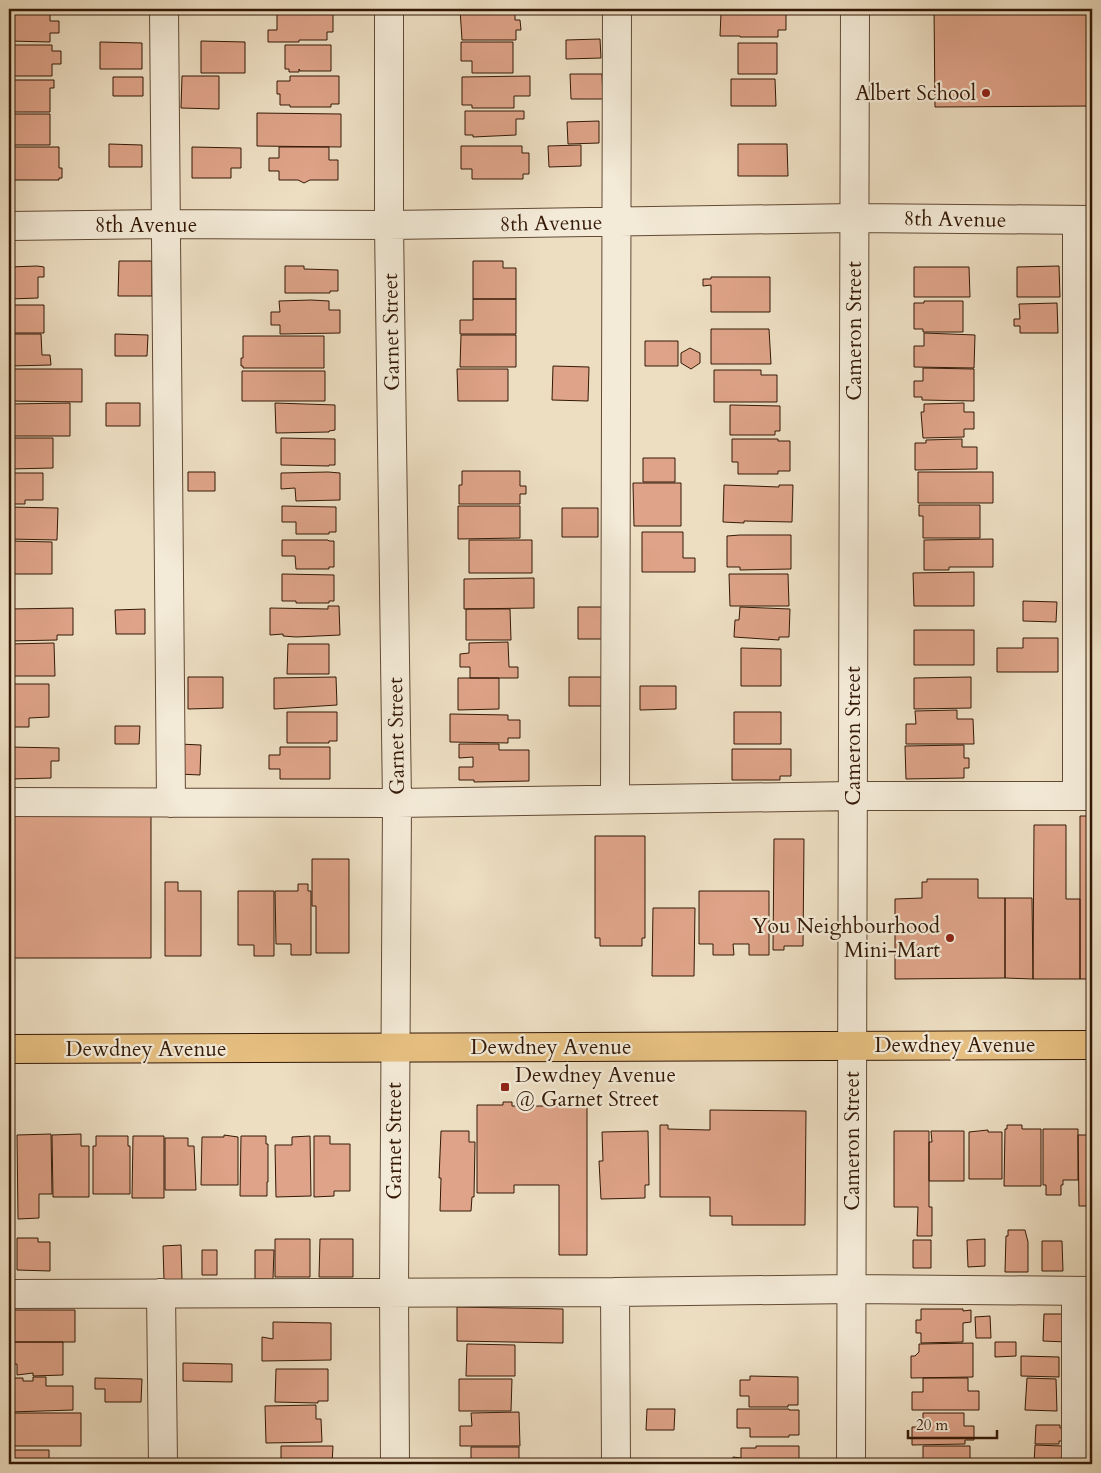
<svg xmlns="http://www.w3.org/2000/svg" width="1101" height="1473" viewBox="0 0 1101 1473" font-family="Cardo,serif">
<rect width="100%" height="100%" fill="#eddec2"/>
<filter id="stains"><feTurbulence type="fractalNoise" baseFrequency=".004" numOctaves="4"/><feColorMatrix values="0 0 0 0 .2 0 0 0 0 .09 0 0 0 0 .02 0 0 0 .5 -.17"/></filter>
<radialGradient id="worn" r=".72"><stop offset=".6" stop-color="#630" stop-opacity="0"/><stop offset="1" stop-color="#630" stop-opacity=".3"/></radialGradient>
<path fill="#dea388" stroke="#341906" d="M460 9H515V20H520L521 30H516V40H462Z
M739 9H786V30H778V37H740V36H720L721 13H739Z
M934 9H1092V106L935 107Z
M9 10 50 11V21H59V33H50V42L9 41Z
M277 10H333V32H327V40H299V42H268V30H277Z
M600 39 601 58 566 59V40Z
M201 41 245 42V73H201Z
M100 42 142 43V69H100Z
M461 42H513V73H472V61H461Z
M738 43H777V74H738Z
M9 45H52V51H61V64H52V76H9Z
M285 45H331V71H300L299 69V72H289V69H285Z
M570 74H602L603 99H571Z
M182 76H219V109L181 108Z
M290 76H339V104H331V107H290V105H280V94H277V81H290Z
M530 76V96H514V108H472V105H462V77Z
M113 77H143V96H113Z
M9 78V80H54V88H50V112H9Z
M731 79H775L776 106H731Z
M465 111H524V119H516V135L473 137V135H465Z
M257 113 341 114V147L257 146Z
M9 114H50V145H10V141H9Z
M599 121V143L568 144 567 122Z
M109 144 142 145V167H109Z
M738 144H787L788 176H738Z
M581 145V166L549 167 548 146Z
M461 146H522V153H529V174H523V179H472V169H461Z
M10 147H59V168H62V178H59V180H10Z
M192 147 241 148V168H231V178H192Z
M279 147H329V160H338V180H310L304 183 298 180H279V171H269V158H279Z
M119 261H152V296H118Z
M473 261H503V268H516V299H473Z
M37 266 44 267V277H38V298L9 299V267Z
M285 266H304V269L338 270V291H330V293H285Z
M1059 266 1060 297H1017V267Z
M914 267H969L970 297H914Z
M711 277H770V312H711V285L703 286V279H711Z
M473 299H516V334H460V320H473Z
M311 300 329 301V310H340V333L280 334V325H271V312H280L279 301Z
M924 301H963V332H923V329H914V303H924Z
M1057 303 1058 333H1020V326H1014V319H1020L1019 304Z
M9 305H44V333H9Z
M711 329H769L771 364H711Z
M924 333 975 335 974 368 914 367V346H924Z
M9 334H41L42 355H50L51 365 9 366Z
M115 334 148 335 147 356H115Z
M461 335H516V367H460Z
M243 336H324V368H243V366H241V358H243Z
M645 341H678V366H645Z
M690 348 700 353V363L691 369 681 363V353Z
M553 366 589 367 588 401 552 400Z
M923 368 974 369V401L922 400V397H914V381H923Z
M9 369H82V402L9 401Z
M457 369H508V401H458Z
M714 370H761V375H777V402H714Z
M242 371H325V401H242Z
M70 403V436H9V404Z
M106 403H140V426H106Z
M275 403 335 405V430L329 431V432L276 433Z
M964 403V412H974V429H964V437L923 438 921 412H924V404Z
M730 405 780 406V431H775V435H730Z
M9 438H53V468L9 469Z
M281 438 335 439V465H329V466L281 465Z
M732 439H778V441H790V471H778V474H738V462H732Z
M962 439V447H977V469L915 470V443H926V440Z
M643 458H675V482H643Z
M462 471H520V486H526V494H520V504H459V485H462Z
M188 472H215V491H188Z
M328 472 340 473V500L296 501 295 488 281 489V473Z
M918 472H993V503H918Z
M9 473H43V500H25V504H9Z
M633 483H681V526H634Z
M724 485 779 487V485H793L792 522 744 521V523L723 522Z
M919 505H980V538H923V516H919Z
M282 506 336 507V532H329V534H296V522H282Z
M458 506H520V538L458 539Z
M9 507 58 508 57 540 9 539Z
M562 508H598V537H562Z
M642 532H683V558H695V572H642Z
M740 535H791V569L740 570V567H727V536Z
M993 539V567H949V570H924V540Z
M282 540H328L329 541H334V567H329V569H296L295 556H282Z
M469 540H532V573H469Z
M9 541 52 542V574H10Z
M974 572V606H914L913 573Z
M282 574 334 575V601H329V603H296V601H282Z
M729 574H788L789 606H730Z
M534 578V608L464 609V579Z
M1023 601 1057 602 1056 622 1023 621Z
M328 606H339L340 635 296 637 283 636V634L270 635V608L328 609Z
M578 607H605V639H578Z
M740 607 790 609 789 637H779V640L734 637 735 620H739Z
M73 608V635H57V640L9 641 10 609Z
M145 609V634H116L115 610Z
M466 609H510L511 640H466Z
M914 630H974V665H914Z
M1023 638H1058V672H997V648H1023Z
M508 642 509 667H518V678H470V667H460V654L469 653V643Z
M54 643 55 676H9V644Z
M288 644H329V674H287Z
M741 648 781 649V686H741Z
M188 677H223V708L188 709Z
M336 677 337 705 274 709V678Z
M569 677H603V706H569Z
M971 677V708L914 709V678Z
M458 678H499V709L458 710Z
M10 684H49V717L29 718V727H10V707H9Z
M640 686H676V709L640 710Z
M957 710V719H973L974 744H906V724H916L915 711Z
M287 712H337V741H329V743H287Z
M734 712H781V744H734Z
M450 714 508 715V720H520V738H508V743L450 742Z
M115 726H140L139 744H115Z
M179 744 201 745 200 775 178 774Z
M459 744H499V750H529V781L474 782V780H459V767H473V757L459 758Z
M964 745V758H969V768H964V778L906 779 905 746Z
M9 747 59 748V761H51V778L10 779Z
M280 747H330V779H280V769H269V755H280Z
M732 749H791V776H780V780H732Z
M9 808H151V958H9Z
M1080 816H1092V979H1080Z
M1034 825H1066V899H1080V979H1033Z
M595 836H645V938H642V946H600V938H595Z
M774 839H804L803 946H784V950H773Z
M312 859H349V953H316V906H312Z
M927 879H978V898H1005V978L895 979V899L922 898V882H927Z
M165 882H178V891H201V956H165Z
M298 884H308V891H311V955H291V944H276L275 891H298Z
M238 891H274V956H254V945H238Z
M699 891H769V955H749V944H733L734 955H713V944H699Z
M1005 898H1032L1033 979 1005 978Z
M653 908H695L694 976H652Z
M503 1102H512V1106H587V1255H559V1185H514V1193H477V1105H503Z
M710 1110 806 1111 805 1225H732V1216H710V1197H660V1125H668V1129L710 1130Z
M1007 1125H1022V1129H1041V1186H1004L1005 1129H1007Z
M1043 1129H1078V1180H1063V1185H1061V1195H1046V1185H1043Z
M988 1130V1132H1002V1179H969V1132Z
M441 1131H469V1142H475L474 1197H472L471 1211H440L441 1178H439Z
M648 1131 649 1185H645V1198L601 1199 599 1161H603L602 1132Z
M894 1131H929V1207H932V1236H917L918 1207H894Z
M931 1131H964V1181H929V1142H932Z
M51 1134 52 1194H39V1218L18 1219 17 1135Z
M81 1134V1146H89V1197H53L52 1135Z
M224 1135 238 1137V1185H201L202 1137H224Z
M1078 1135H1092V1206H1079Z
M96 1136H128V1146H130V1194H93V1146H96Z
M133 1136H164V1198H132Z
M241 1136H266V1144H268V1182H267V1196H240Z
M310 1136 311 1196 276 1197 275 1145H292V1137Z
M314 1136H330V1144H350V1191H334V1196L314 1197Z
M165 1138H188V1146H194L196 1190H165Z
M9 1146H13L14 1195H9Z
M1008 1230H1025L1028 1242V1272H1005L1006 1236H1008Z
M9 1237 12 1238 10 1272H9Z
M17 1238H38V1242H50V1271L17 1270Z
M275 1239H310V1277H275Z
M320 1239H353V1277H319Z
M985 1239V1266L968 1267 967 1240Z
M913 1240H931V1268H913Z
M1042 1241H1062L1063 1271H1042Z
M181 1245 182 1280H164L163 1246Z
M202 1250H217V1275H202Z
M255 1250H274L273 1279H255Z
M457 1307 563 1309V1343L457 1341Z
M921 1309H963V1311L971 1310V1322L963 1323V1342L921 1343V1333H916V1320H921Z
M9 1310H75V1342H11Z
M1044 1314H1067V1342L1043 1341Z
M990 1316 991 1338H976L975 1317Z
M273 1322 331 1323V1360L262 1361V1337L273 1339Z
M11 1342H63V1375L33 1376V1373L17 1375V1364H10Z
M995 1342H1016V1356L995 1357Z
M973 1343V1377L911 1378V1356H915L919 1352V1344Z
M467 1344 515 1345V1376H466Z
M1021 1356 1059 1357V1377L1021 1376Z
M183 1363 232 1364V1382L183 1381Z
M276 1369H328V1401H318V1403L275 1402Z
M750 1376 798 1377V1405H788V1407H749V1396H740V1380H750Z
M33 1377H46V1386H73V1410L10 1412 9 1411V1380L10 1378H23V1381H33Z
M95 1378 142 1379 141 1402H105V1389H95Z
M923 1378H968V1391H979V1410H912V1392H923Z
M1027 1378 1056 1379 1057 1411 1025 1410Z
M459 1379H512L511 1411H459Z
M316 1405V1419H321L322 1442 266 1443 265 1406Z
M647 1409H675L674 1430H646Z
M737 1409H789V1410H799V1435H789V1437H750V1428H737Z
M519 1412 520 1446H460V1426H472L471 1413Z
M9 1413H81V1446H9Z
M923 1413H964V1426H974V1440H965V1444L912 1445V1427H923Z
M1036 1425H1060V1428H1062V1441H1059V1444H1035Z
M1035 1445 1062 1446 1061 1464H1034Z
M281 1446H333L332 1464H267H281Z
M756 1446H799V1464H732L733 1457 741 1458V1448H756Z
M923 1446H970V1464H911V1461H923Z
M471 1447H519V1464H459V1461L471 1460Z
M9 1450H49V1464H9Z"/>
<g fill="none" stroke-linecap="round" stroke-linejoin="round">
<defs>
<path id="minor" d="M164 9 171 803
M389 9V225L397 803 394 1293 395 1464
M1077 220V796
M9 226 166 224 389 225 854 218 1092 220
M615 799 617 9
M9 802 397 803 853 796H1092
M1076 1291V1464
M615 1292 616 1464
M161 1293 163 1464
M9 1294 615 1292 852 1289 1092 1291
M851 1464 855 9"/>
<path id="major" d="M9 1049 1092 1045"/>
</defs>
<use href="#minor" stroke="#624a35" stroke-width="30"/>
<use href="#major" stroke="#341906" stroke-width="30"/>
<use href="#minor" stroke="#f3ead7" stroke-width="28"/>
<use href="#major" stroke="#e6bf81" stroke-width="28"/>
</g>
<g fill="#8f2418" stroke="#f3ead7" stroke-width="2">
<circle cx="986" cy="93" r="5"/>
<circle cx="950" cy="938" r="5"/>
<rect x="500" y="1082" width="10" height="10" rx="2.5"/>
</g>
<g text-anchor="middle" stroke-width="4.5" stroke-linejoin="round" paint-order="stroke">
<g font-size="21" fill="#341906" stroke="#f3ead7" text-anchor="end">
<text x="976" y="100">Albert School</text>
<text x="940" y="933">You Neighbourhood<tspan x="940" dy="24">Mini-Mart</tspan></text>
<text x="515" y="1082" text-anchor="start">Dewdney Avenue<tspan x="515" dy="24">@ Garnet Street</tspan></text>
</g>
<g font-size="21" fill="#341906" stroke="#f3ead7">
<text transform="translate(955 219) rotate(1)" y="7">8th Avenue</text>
<text transform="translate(551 223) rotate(-1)" y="7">8th Avenue</text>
<text x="146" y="232">8th Avenue</text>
<text transform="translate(854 331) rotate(-90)" y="7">Cameron Street</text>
<text transform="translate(391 332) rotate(-91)" y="7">Garnet Street</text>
<text transform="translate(396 736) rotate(-91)" y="7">Garnet Street</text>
<text transform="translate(853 736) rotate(-90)" y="7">Cameron Street</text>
<text x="955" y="1052">Dewdney Avenue</text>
<text x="551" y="1054">Dewdney Avenue</text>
<text x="146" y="1056">Dewdney Avenue</text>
<text transform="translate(394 1141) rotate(-90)" y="7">Garnet Street</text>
<text transform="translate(852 1141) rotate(-90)" y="7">Cameron Street</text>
</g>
</g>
<rect width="1101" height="1473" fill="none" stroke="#eddec2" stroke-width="30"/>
<rect x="10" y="10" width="1081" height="1453" fill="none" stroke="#341906" stroke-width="2.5"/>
<rect x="15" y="15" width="1071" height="1443" fill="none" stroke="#341906"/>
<path d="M908 1430v8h89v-8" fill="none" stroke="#341906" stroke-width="2.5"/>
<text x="916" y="1430" font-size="15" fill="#341906" stroke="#f3ead7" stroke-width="4" paint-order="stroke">20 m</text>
<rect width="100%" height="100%" filter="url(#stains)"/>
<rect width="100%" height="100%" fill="url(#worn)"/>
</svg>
